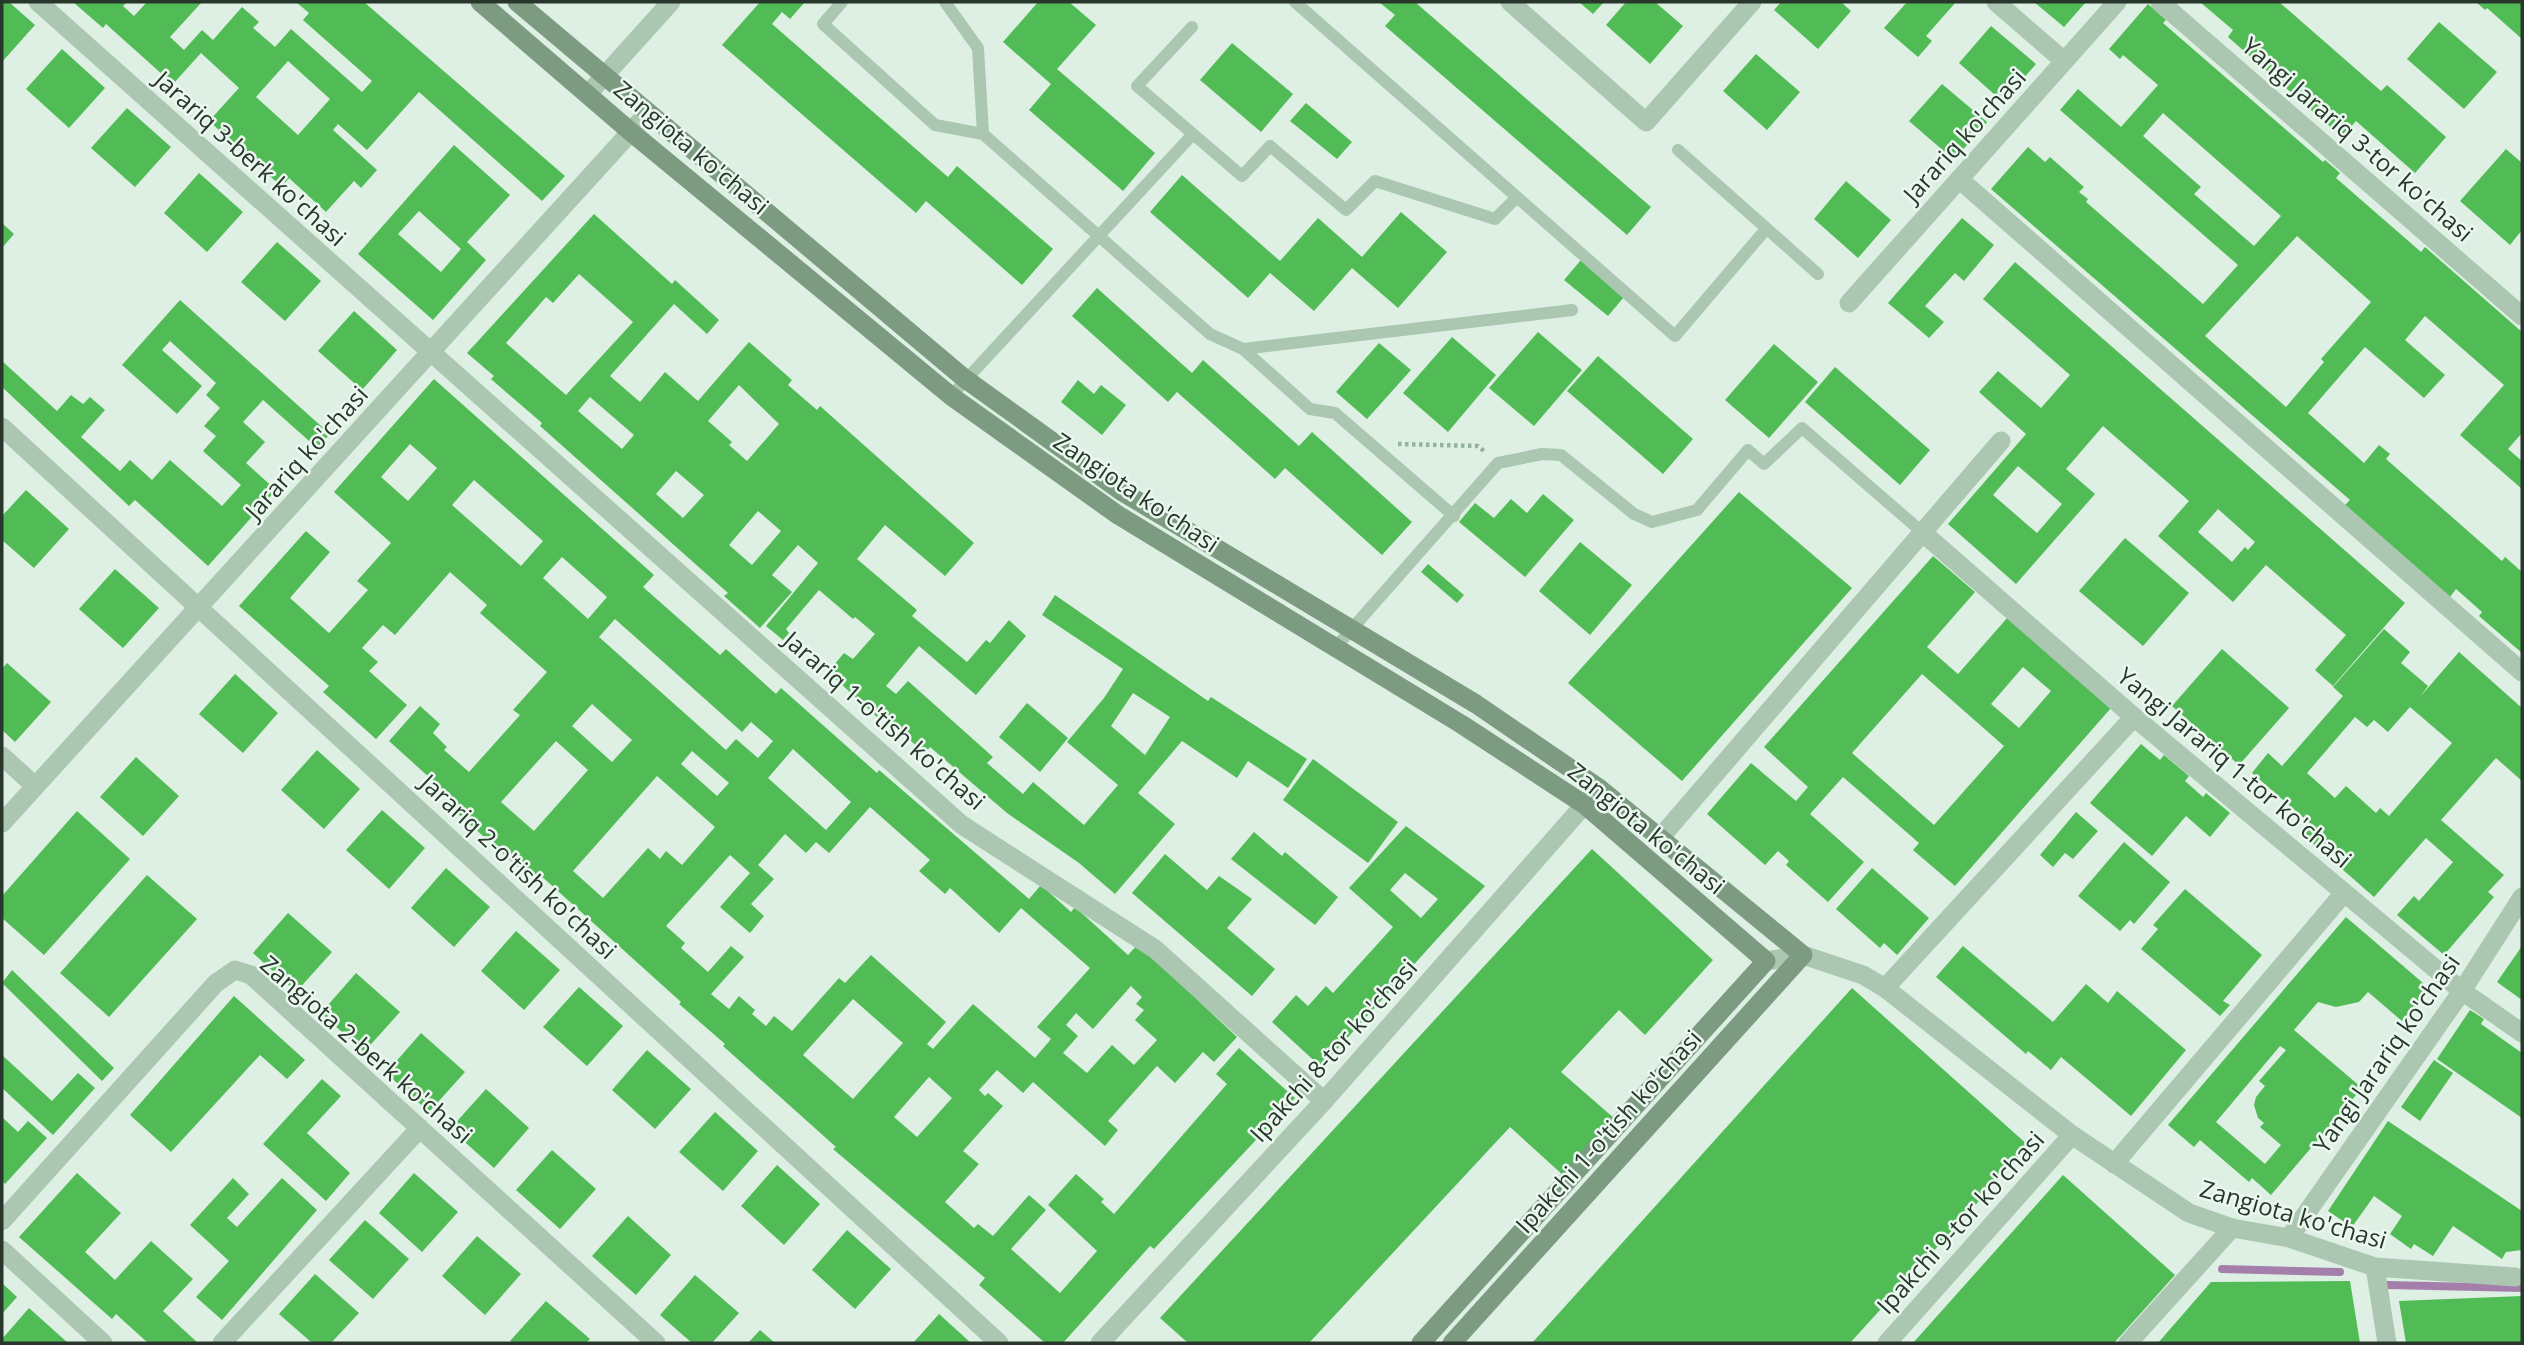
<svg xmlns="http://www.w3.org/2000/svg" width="2524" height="1345" viewBox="0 0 2524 1345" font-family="'Open Sans',sans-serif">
<rect width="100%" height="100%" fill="#def0e4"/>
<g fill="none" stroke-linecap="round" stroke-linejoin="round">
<path stroke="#a47fab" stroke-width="8" d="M2222 1269 2340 1272
M2387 1285 2522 1288"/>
</g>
<path fill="#51bb55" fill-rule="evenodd" d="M2 2H9L35 25 2 62Z
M73 2H127L123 6 134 16 147 2H202L170 37 184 50 202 30 213 40 242 7 259 22 253 28 275 47 291 29 362 92 372 81 303 20 309 13 296 2H364L565 176 542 201 419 92 367 150 338 124 333 130 377 170 361 188 354 181 326 212 289 178 282 187 209 121 239 88 201 53 173 84 106 24 103 28ZM288 61 330 99 298 135 256 97Z
M760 2H805L790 19 782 12 772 24 948 177 957 166 1053 249 1022 285 926 201 916 213 722 45Z
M1038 2H1069L1096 25 1057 69 1155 153 1123 191 1029 110 1051 84 1003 42Z
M1379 2H1415L1651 207 1627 235 1385 26 1395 15Z
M1579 2H1604L1593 14Z
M1626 2H1655L1683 26 1650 64 1606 25Z
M1781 2H1841L1851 11 1818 49 1774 10Z
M1907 2H1956L1926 36 1932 41 1918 57 1884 28Z
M2034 2H2086L2064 27Z
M2200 2H2279L2381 91 2387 85 2446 137 2415 173 2356 121 2342 137 2228 37 2233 30Z
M2476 2H2522V39L2487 8 2485 10Z
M2148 4 2166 20 2163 23 2323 162 2325 160 2340 173 2336 178 2421 252 2425 247 2522 332V433L2508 449 2522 461V489L2460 435 2504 385 2425 316 2405 340 2445 375 2424 398 2365 347 2308 413 2364 463 2379 445 2390 454 2386 459 2502 561 2505 557 2522 572V653L2479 616 2482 612 2456 589 2450 597 2345 505 2350 500 1991 189 2028 147 2045 162 2050 157 2084 187 2079 192 2088 199 2086 202 2203 304 2238 265 2060 110 2078 89 2121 127 2158 85 2123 55 2120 59 2109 49ZM2163 113 2281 216 2254 246 2194 194 2201 187 2143 136ZM2297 236 2371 302 2321 359 2324 362 2286 407 2205 336Z
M2439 22 2497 72 2464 109 2407 59Z
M1991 26 2036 64 2003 102 1959 63Z
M1232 43 1293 94 1261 132 1200 80Z
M62 49 105 88 69 128 26 89Z
M1756 54 1800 92 1767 130 1723 91Z
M1942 84 1987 122 1954 160 1909 121Z
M1306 103 1352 142 1337 159 1290 121Z
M127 108 171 147 135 187 91 148Z
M454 145 510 195 467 242 486 260 433 320 358 254ZM419 211 461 249 441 272 398 234Z
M2506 149 2522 163V230L2510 245 2460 201Z
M199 173 243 212 207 252 164 213Z
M1182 175 1280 261 1318 218 1362 257 1401 212 1447 252 1398 308 1352 268 1314 311 1270 273 1248 298 1150 212Z
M1846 181 1891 220 1858 258 1814 219Z
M594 214 672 284 675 280 719 320 707 334 674 304 610 376 640 402 665 372 698 401 749 342 792 380 788 385 817 410 820 406 974 543 945 576 885 525 857 559 917 610 912 616 967 662 986 640 990 643 1009 620 1026 636 976 695 919 646 886 686 896 694 908 681 993 757 987 763 1023 794 1033 782 1084 825 1118 785 1067 742 1104 698 1123 669 1042 615 1055 595 1208 701 1211 697 1307 759 1288 788 1248 761 1237 778 1182 741 1138 793 1175 824 1115 894 1079 863 1007 813 930 747 925 753 879 714 877 717 828 672 844 653 853 659 875 634 855 617 853 619 819 590 786 629 789 633 783 640 766 626 818 563 798 545 772 575 792 592 760 628 724 596 728 593 540 426 542 423 491 379 494 376 467 353ZM579 274 633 322 566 395 506 343 546 297 553 303ZM739 385 779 424 747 461 729 445 732 442 708 421ZM590 397 634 435 622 449 578 411ZM676 471 704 495 683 518 656 494ZM758 511 781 531 752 565 729 545ZM1133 693 1170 717 1145 755 1111 726Z
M1962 218 1994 245 1964 281 1955 273 1925 306 1944 322 1929 338 1888 303Z
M2 223 14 234 2 248Z
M277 242 321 281 285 321 241 282Z
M1581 260 1624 297 1608 316 1564 280Z
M2015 262 2405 603 2333 686 2315 670 2346 635 2266 565 2233 602 2158 536 2189 501 2103 426 2066 469 2095 494 2016 584 1948 524 2026 434 1979 392 1998 371 2041 408 2070 375 1983 299ZM2018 466 2062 504 2037 533 1993 495ZM2218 509 2255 542 2248 550 2245 547 2232 562 2198 532Z
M1097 288 1192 373 1203 360 1299 446 1312 432 1412 522 1382 555 1285 468 1275 479 1177 392 1168 402 1072 316Z
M180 300 330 434 317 448 263 400 243 422 265 442 246 463 276 490 208 566 135 500 129 506 2 387V361L57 411 71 395 83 404 90 397 105 410 81 437 120 471 130 460 152 480 170 460 222 506 241 485 203 451 216 436 204 426 220 408 206 395 216 383 170 341 162 350 202 386 177 414 122 365Z
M354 311 397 350 362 390 318 351Z
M1538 332 1582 370 1534 426 1489 388Z
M1452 337 1496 375 1448 432 1403 393Z
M1379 343 1411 370 1367 419 1336 392Z
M1774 344 1818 382 1769 438 1725 400Z
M1598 356 1693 439 1663 474 1567 391Z
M1835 367 1930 450 1900 485 1805 402Z
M434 379 654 575 643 587 720 655 726 649 776 694 781 688 877 773 879 770 1029 899 1041 885 1071 912 1075 907 1128 955 1138 944 1237 1037 1214 1062 1203 1052 1175 1083 1157 1066 1108 1121 1118 1130 1105 1146 1033 1082 1023 1093 997 1070 979 1090 985 1096 988 1093 1003 1106 963 1151 979 1164 945 1202 974 1228 978 1224 993 1236 1029 1195 1046 1210 1011 1249 1060 1293 1097 1251 1048 1205 1076 1174 1104 1199 1101 1202 1114 1214 1227 1084 1216 1074 1239 1048 1295 1098 1154 1249 1150 1246 1063 1343H1045L979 1285 985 1278 833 1149 836 1147 723 1046 725 1044 679 1004 681 1002 539 874 533 880 456 812 461 806 389 741 420 706 440 724 433 733 447 747 444 750 469 772 520 715 513 710 547 672 480 613 487 605 450 572 395 635 383 625 362 648 378 662 369 671 407 705 376 739 323 692 329 686 239 606 306 531 330 552 290 598 329 633 368 590 357 581 391 543 334 492ZM410 444 437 468 408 501 381 477ZM474 480 543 541 521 566 452 505ZM562 557 607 597 588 619 543 578ZM615 619 742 732 751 722 773 741 758 758 736 739 726 750 599 637ZM592 704 632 740 612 762 572 726ZM556 741 588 770 534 831 501 802ZM793 749 851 802 826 830 768 778ZM692 751 729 783 717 796 681 764ZM657 776 715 827 682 865 666 851 660 859 648 848 603 898 573 871ZM870 807 930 860 919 871 945 894 950 888 999 933 1021 908 1090 968 1037 1027 1051 1039 1035 1058 973 1004 933 1049 927 1044 946 1022 871 955 845 983 839 978 792 1031 774 1016 766 1026 752 1014 755 1010 739 996 729 1009 711 994 744 957 731 946 708 972 681 948 685 943 666 926 730 855 750 873 720 907 750 933 764 916 751 904 774 879 758 865 785 834 806 853 816 842 829 853ZM1131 986 1142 997 1136 1004 1144 1010 1135 1020 1157 1040 1134 1065 1112 1045 1087 1073 1063 1053 1078 1036 1066 1025 1076 1013 1093 1029ZM853 999 903 1043 853 1099 803 1055ZM929 1077 952 1098 917 1137 894 1117Z
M1078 380 1094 394 1101 385 1126 405 1102 435 1061 402Z
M26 490 69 529 34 568 2 540V516Z
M1739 492 1852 588 1682 781 1568 683Z
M1543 494 1574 520 1525 577 1459 522 1475 503 1494 518 1511 499 1527 513Z
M2125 538 2189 593 2143 646 2079 591Z
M1580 542 1632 585 1590 635 1539 591Z
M1933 556 1975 592 1927 647 1958 674 2008 617 2111 708 1955 886 1913 850 1919 843 1843 777 1810 814 1864 862 1828 902 1786 865 1789 861 1778 851 1765 865 1707 814 1751 763 1796 801 1808 787 1764 747ZM2023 667 2051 691 2019 728 1991 704ZM1922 674 2004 746 1934 825 1852 753Z
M1428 564 1464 595 1457 603 1421 572Z
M115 569 159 608 123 648 79 609Z
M2384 629 2410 652 2401 663 2428 686 2420 697 2459 652 2522 708V781L2496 758 2441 820 2504 875 2488 892 2494 897 2444 955 2397 915 2414 896 2419 901 2453 862 2426 838 2374 897 2303 835 2312 825 2252 773 2268 753 2282 766 2343 696 2333 687ZM2410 707 2452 743 2389 816 2380 808 2376 813 2346 786 2335 798 2307 773 2355 717 2367 727 2374 720 2388 732Z
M2222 649 2289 708 2239 765 2172 706Z
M7 663 51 702 15 742 2 730V669Z
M235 674 278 713 243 753 199 714Z
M1027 703 1068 738 1040 772 999 737Z
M2141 744 2160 760 2164 755 2189 776 2185 781 2203 797 2206 793 2230 813 2210 837 2186 816 2152 856 2090 803Z
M317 750 360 789 324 829 281 790Z
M136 757 179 796 143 836 100 797Z
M1313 759 1398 822 1368 863 1283 800Z
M382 810 425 848 389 889 346 850Z
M77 811 130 859 44 955 2 918V896Z
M2076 812 2098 831 2073 859 2065 853 2053 867 2040 855Z
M1406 826 1485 886 1321 1067 1272 1022 1296 995 1308 1006 1326 986 1333 993 1393 927 1349 888ZM1405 873 1438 899 1421 918 1390 890Z
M1254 832 1282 856 1285 852 1338 897 1315 925 1231 859Z
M2124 842 2170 882 2134 924 2130 920 2120 931 2078 896Z
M1592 849 1713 960 1645 1035 1619 1010 1561 1072 1615 1119 1564 1176 1510 1127 1309 1343H1188L1160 1318Z
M1165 854 1207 890 1219 876 1252 899 1227 928 1275 969 1252 996 1132 893Z
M446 868 490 907 454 947 411 908Z
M1872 868 1929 918 1897 955 1884 943 1880 948 1836 909Z
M147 875 197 919 109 1017 60 973Z
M2185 889 2262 955 2223 1001 2230 1005 2220 1016 2141 949 2158 929 2153 925Z
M288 913 332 952 296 992 253 953Z
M2346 917 2430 989 2402 1021 2368 992 2359 1002 2336 1007 2318 1002 2294 1030 2362 1088 2271 1195 2252 1178 2249 1182 2200 1140 2194 1147 2168 1125ZM2280 1046 2286 1050 2259 1081 2265 1086 2256 1097 2254 1105 2258 1118 2264 1123 2260 1127 2281 1145 2265 1164 2216 1122Z
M516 931 560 970 524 1010 481 971Z
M1963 946 2053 1022 2086 984 2108 1003 2117 991 2186 1050 2131 1116 2061 1057 2051 1070 2028 1051 2026 1054 1936 977Z
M2522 946V1000L2497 982Z
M12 970 114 1068 102 1081 2 983Z
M356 973 400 1012 364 1052 321 1013Z
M579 987 623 1026 587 1066 543 1027Z
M1852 988 2029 1146 1850 1343H1532Z
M234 996 305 1060 287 1079 260 1055 171 1152 130 1115Z
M2470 1010 2484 1019 2481 1024 2522 1053V1118L2437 1059Z
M421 1033 465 1072 429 1112 386 1073Z
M647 1050 691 1089 655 1129 612 1090Z
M2 1055 52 1101 78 1073 95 1088 53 1135 2 1088Z
M2434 1060 2453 1073 2420 1121 2401 1107Z
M322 1079 341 1096 307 1133 350 1173 326 1201 263 1144Z
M486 1089 529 1128 494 1168 450 1129Z
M715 1112 758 1151 723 1191 679 1152Z
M2 1117 18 1132 28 1121 47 1138 5 1184 2 1181Z
M2388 1121 2522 1211V1250L2506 1252 2502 1259 2453 1226 2433 1256 2414 1244 2411 1249 2390 1234 2402 1216 2374 1196 2352 1227 2328 1211Z
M552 1150 596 1189 560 1229 516 1190Z
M777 1165 820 1204 784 1245 741 1206Z
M77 1173 121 1213 85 1252 115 1280 151 1241 193 1279 163 1311 198 1343H148L116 1314 112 1319 19 1237Z
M414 1173 458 1212 422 1252 379 1213Z
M2063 1175 2175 1275 2114 1343H1913Z
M233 1178 249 1194 227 1218 237 1227 282 1178 317 1210 222 1320 196 1297 229 1261 190 1225Z
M628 1216 671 1255 636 1295 592 1256Z
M365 1220 409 1259 373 1299 329 1260Z
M847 1230 891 1269 855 1309 812 1270Z
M477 1236 521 1274 485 1315 442 1276Z
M315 1274 359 1313 331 1343H312L279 1314Z
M695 1275 739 1313 712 1343H692L660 1315Z
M2350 1281 2360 1343H2158L2211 1282Z
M2 1283 17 1297 2 1314Z
M2522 1296V1343H2406L2399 1301Z
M546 1301 590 1339 586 1343H513L510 1341Z
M29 1308 68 1343H2V1339Z
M939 1314 971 1343H913Z
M760 1330 775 1343H748Z"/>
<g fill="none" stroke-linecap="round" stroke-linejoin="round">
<path stroke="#95b39c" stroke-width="4.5" stroke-dasharray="3.5 3.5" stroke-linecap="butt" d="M1398 444 1478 446 1485 452"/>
<path stroke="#abc7b2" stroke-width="12" d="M842 2 823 24 935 125 983 134 1210 334 1243 349 1310 409 1335 413 1454 516
M945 2 978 48 983 134
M1295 2 1675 336 1766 229
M1192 27 1137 86 1242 176 1270 146 1346 210 1375 181 1495 219 1517 197
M1678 150 1818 274
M1243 349 1572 310
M951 396 1193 134
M1335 648 1498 463 1542 454 1561 455 1634 514 1652 522 1697 510 1748 450 1764 464 1802 428 1922 532"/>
<path stroke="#abc7b2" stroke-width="19" d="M38 2 962 825 1155 949 1324 1101
M1510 2 1646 122 1752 2
M1996 2 2064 61
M2160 2 2522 316
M1959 179 2522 672
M1849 303 2117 2
M2 427 999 1343
M1922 532 2134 717 2462 991 2522 1033
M2 756 35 786
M2 823 647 114
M1660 838 2001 441
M1885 988 2134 717
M2114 1164 2344 893
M2 1221 216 983 235 970 251 975 656 1343
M2 1250 103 1343
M2375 1267 2387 1343
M222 1343 420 1128
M1100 1343 1324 1101 1599 788
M1887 1343 2072 1135
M2128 1343 2232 1228"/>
<path stroke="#abc7b2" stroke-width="19" d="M588 94 671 2
M1766 961 1803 955 1863 975 1885 988 2072 1135 2189 1213 2232 1228 2289 1238 2375 1267 2515 1277
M2289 1238 2462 991 2522 897"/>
<path stroke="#7c9b81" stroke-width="19" d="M480 2 631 132 951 396 1118 515 1461 724 1585 805 1766 961 1421 1343
M517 2 964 378 1121 491 1476 704 1599 788 1803 955 1452 1343"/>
</g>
<g text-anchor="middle" stroke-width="5" stroke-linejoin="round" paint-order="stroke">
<g font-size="24" fill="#29362b" stroke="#eaf8ef">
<text transform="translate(1965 136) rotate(-48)" y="8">Jarariq ko'chasi</text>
<text transform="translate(2357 140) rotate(41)" y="8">Yangi Jarariq 3-tor ko'chasi</text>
<text transform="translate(691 148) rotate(40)" y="8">Zangiota ko'chasi</text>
<text transform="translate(250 159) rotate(42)" y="8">Jarariq 3-berk ko'chasi</text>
<text transform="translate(307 453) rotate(-48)" y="8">Jarariq ko'chasi</text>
<text transform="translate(1136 493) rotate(34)" y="8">Zangiota ko'chasi</text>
<text transform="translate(884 721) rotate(41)" y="8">Jarariq 1-o'tish ko'chasi</text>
<text transform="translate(2234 768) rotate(40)" y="8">Yangi Jarariq 1-tor ko'chasi</text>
<text transform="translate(1646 829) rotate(39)" y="8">Zangiota ko'chasi</text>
<text transform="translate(518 867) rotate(43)" y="8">Jarariq 2-o'tish ko'chasi</text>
<text transform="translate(366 1050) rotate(41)" y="8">Zangiota 2-berk ko'chasi</text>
<text transform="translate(1334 1051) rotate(-48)" y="8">Ipakchi 8-tor ko'chasi</text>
<text transform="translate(2387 1054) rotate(-55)" y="8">Yangi Jarariq ko'chasi</text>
<text transform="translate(1609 1132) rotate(-48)" y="8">Ipakchi 1-o'tish ko'chasi</text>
<text transform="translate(2293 1215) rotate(16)" y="8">Zangiota ko'chasi</text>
<text transform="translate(1961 1223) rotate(-48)" y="8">Ipakchi 9-tor ko'chasi</text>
</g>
</g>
<rect width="2524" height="1345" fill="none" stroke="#29362b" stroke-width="7"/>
</svg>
